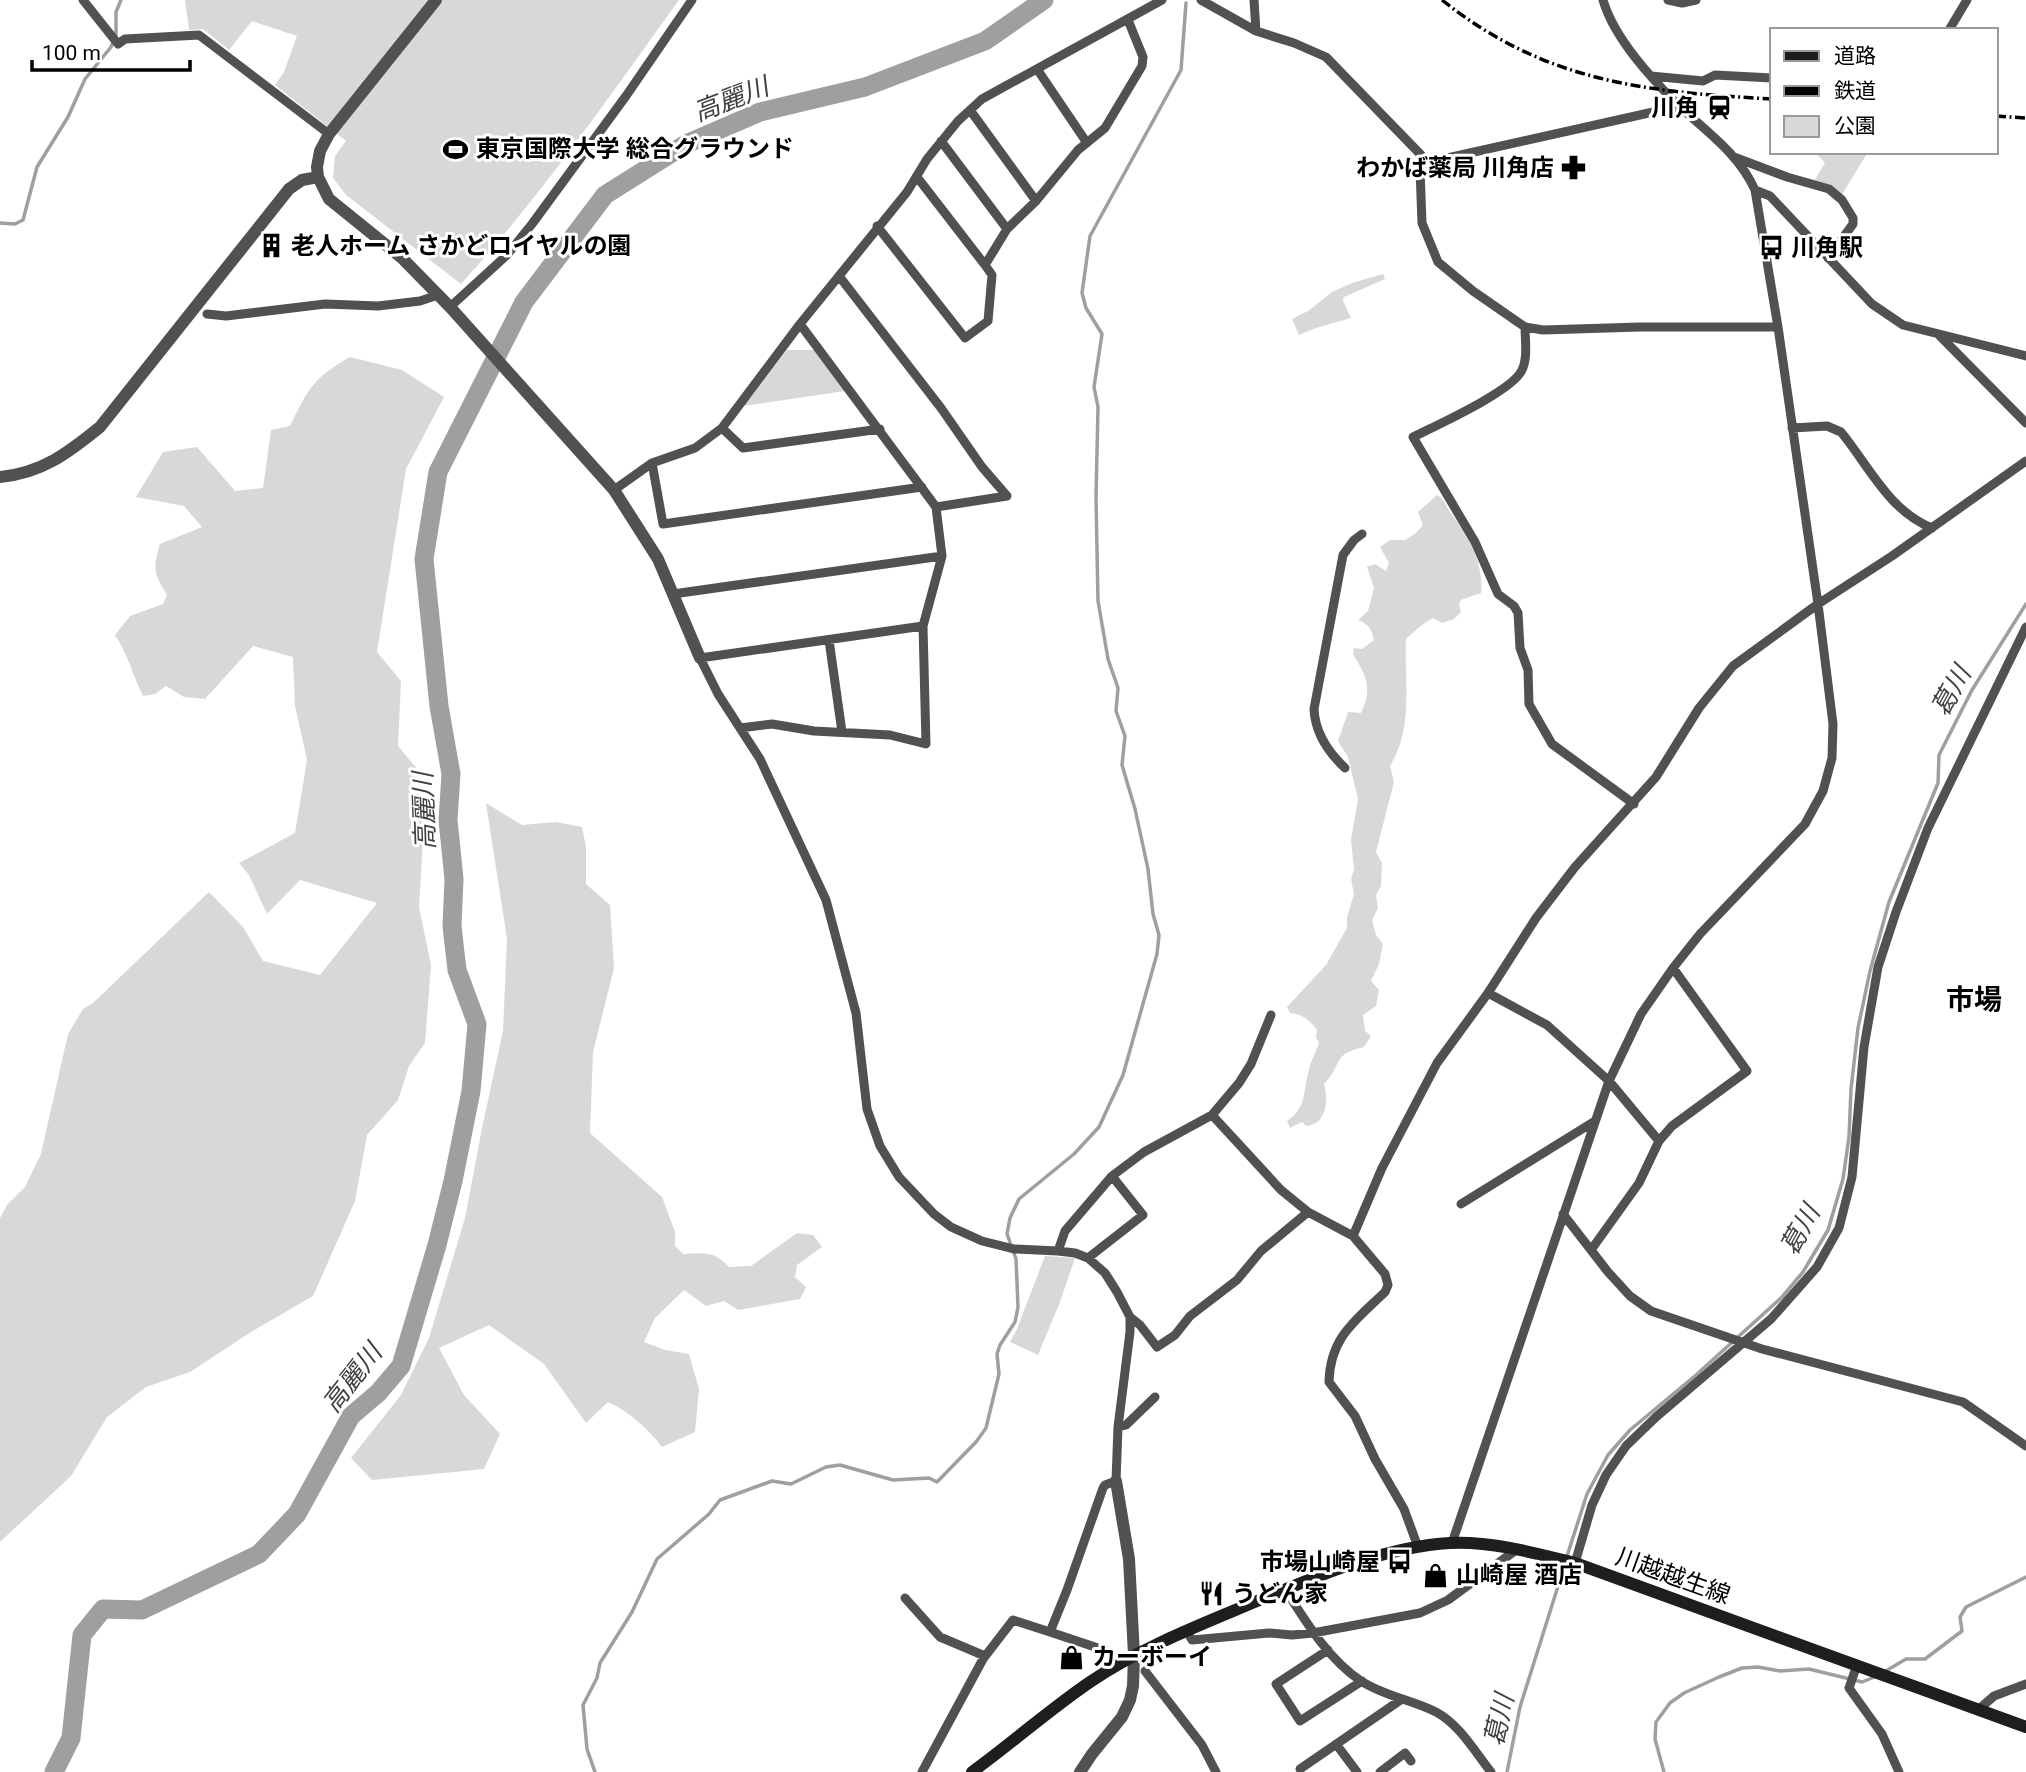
<svg xmlns="http://www.w3.org/2000/svg" width="2026" height="1772" viewBox="0 0 2026 1772" font-family="Roboto,'Noto Sans JP',sans-serif">
<rect width="100%" height="100%" fill="#fff"/>
<path fill="#d8d8d8" d="M185 0H679C609 97 541 196 461 284L346 195 333 178 335 156 346 141 275 85 284 72 297 36 252 21 229 50 203 29 189 30Z
M1815 152H1868L1841 196 1814 181 1825 163Z
M1383 274 1385 279 1344 297 1343 301 1351 318 1316 328 1299 335 1292 319 1308 311 1332 292 1352 283Z
M787 350H814L845 391 744 406Z
M350 357 402 370 444 397 406 469 377 652 401 681 398 746 418 770 424 823 419 907 431 965 425 1043 409 1066 398 1100 367 1135 355 1201 313 1296 251 1332 190 1372 146 1387 107 1417 71 1476 0 1542V1218L7 1205 25 1187 41 1154 68 1034 83 1009 93 1003 209 892 243 927 263 961 320 975 377 903 300 880 267 914 249 875 239 863 295 833 307 760 295 706 293 657 253 646 205 699 184 697 166 686 155 694 143 696C133 676 128 654 115 635L130 616 163 604 167 595C153 573 153 568 160 544L202 527 184 506 136 497 163 452 197 447 235 491 263 488 271 430 290 426C308 389 313 378 350 357Z
M1437 495C1445 499 1445 505 1450 512 1468 536 1484 562 1481 593L1461 600 1459 604 1461 612 1454 619 1442 623 1433 618C1422 624 1415 631 1406 639 1404 684 1414 726 1390 766L1394 782 1376 852 1382 863 1381 886 1376 895 1378 908 1372 920 1376 935 1383 944 1379 964 1371 981 1379 990 1376 1006 1363 1015 1365 1031 1371 1036 1364 1047C1331 1054 1343 1065 1324 1084 1329 1100 1326 1125 1306 1126L1302 1122 1290 1128 1287 1121C1307 1108 1303 1090 1309 1070 1311 1060 1316 1052 1319 1043L1316 1037 1317 1030C1310 1020 1302 1014 1290 1013L1287 1007 1326 965 1347 928V917L1354 894 1351 879 1354 869 1351 840 1358 799 1348 757 1338 741 1348 712 1361 713C1373 687 1366 676 1353 654L1354 648 1362 649 1374 640C1372 629 1368 624 1358 620L1368 611 1374 588 1367 567 1375 564 1386 571 1389 563 1380 547 1390 540H1405L1416 533 1423 525 1418 512Z
M486 803 522 825 556 822 582 827 586 847V884L610 905 614 968 593 1052 590 1133 662 1197 675 1232V1246L683 1254C704 1253 714 1251 729 1267L751 1266 797 1233 813 1235 822 1247 797 1265 795 1277 806 1287 800 1299 738 1310 724 1301 706 1306 684 1290 655 1318 644 1342 665 1350 689 1354 699 1389 695 1432 662 1447C648 1429 630 1412 608 1402L586 1423 544 1364 489 1325 439 1348 464 1395 500 1434 484 1469 372 1480 351 1458 401 1395 429 1338 465 1218 482 1128 503 1031 507 939Z
M1045 1256 1075 1258 1060 1302 1038 1355 1010 1342 1017 1329Z"/>
<g fill="none" stroke-linecap="round" stroke-linejoin="round">
<path stroke="#9f9f9f" stroke-width="3.5" d="M0 223 15 224 23 220 37 167 68 117 85 79 111 47 116 35V12L121 0
M1567 1556 1587 1494 1608 1455 1630 1430 1696 1375 1782 1297 1803 1272 1828 1230 1843 1179 1849 1137 1851 1089 1858 1028 1870 971 1889 902 1938 783 1939 755 1972 690 2026 604
M1884 1672 1906 1659H1925L1962 1631 1960 1617 1966 1607 2026 1577
M595 1772 587 1749 583 1705 597 1678 600 1663 632 1612 657 1559 709 1514 720 1500 772 1481 791 1484 826 1467 840 1465 893 1480 929 1478 937 1482 976 1442 986 1428 999 1374 997 1354 1000 1345 1015 1322 1018 1307 1016 1259 1007 1234 1010 1218 1019 1199 1074 1154 1099 1127 1123 1075 1157 954 1159 935 1153 914 1148 869 1135 809 1122 765 1125 736 1116 711 1118 688 1108 659 1098 601 1096 497 1098 407 1094 387 1102 334 1086 308 1082 293 1090 236 1181 70 1186 3
M1507 1772 1520 1707 1565 1564
M1664 1772 1655 1739 1656 1722 1670 1703 1684 1693 1719 1677 1742 1668 1758 1667 1780 1671 1809 1669 1862 1682 1877 1676"/>
<path stroke="#9f9f9f" stroke-width="19" d="M54 1772 71 1738 82 1635 103 1609 142 1610 259 1554 297 1514 351 1416 378 1393 401 1366 437 1245 453 1181 471 1091 477 1024 457 970 452 926 454 879 448 820 451 774 439 706 424 559 438 472 524 302 605 195 686 144 760 112 865 87 985 41 1044 0"/>
<path stroke="#515151" stroke-width="9" d="M83 0 118 44 125 39 199 35 329 134
M1201 0 1256 31 1294 43 1326 57 1424 158 1434 161 1680 106
M1254 0 1256 31
M1668 0 1682 3 1696 0
M1949 30 1967 0
M1037 69 1087 143
M1651 76 1703 81 1715 75 1772 78
M970 110 1036 201
M941 141 1007 229
M1734 157 1787 177 1829 189 1842 200 1853 218V224L1828 258
M1424 158 1420 169 1422 223 1438 262 1473 291 1525 327 1543 330 1640 327H1778
M917 177 985 265
M1755 190 1770 196 1872 304 1903 325 2026 356
M877 226 965 338 988 321 992 275 985 265 1007 229 1036 201 1078 150 1105 128 1142 66 1143 57 1128 20
M839 276 941 408 982 467 1007 496 936 507
M450 307 507 255 532 224 626 96 692 0
M207 314 226 316 325 304 378 306 420 301 438 295
M1525 327C1525 340 1528 358 1522 370 1513 391 1435 426 1413 437L1475 542 1498 594 1514 606 1518 613 1520 648 1528 670 1529 704 1552 744 1634 804
M1939 335 2026 423
M722 428 743 448 880 429
M1792 428 1827 426 1841 432C1869 466 1889 511 1932 528
M652 463 663 524 922 487
M614 490 652 463 695 448 722 428 800 324 907 192 927 159 958 121 982 99 1162 0
M673 594 942 556
M923 626 700 658 718 694 760 759 826 900 856 1013 867 1109 880 1146 899 1177 934 1214 951 1227 982 1241 1014 1249 1058 1251 1075 1253 1088 1258 1105 1273 1117 1292 1130 1317V1332L1118 1427 1116 1481 1105 1485 1103 1488 1067 1590 1050 1632 1107 1651
M829 640 842 732
M740 728 772 724 814 731 890 735 926 744 923 626 942 556 936 507 800 324
M1345 768C1328 752 1315 732 1314 709L1343 555 1354 540 1362 534
M1488 993 1547 1025 1609 1081 1659 1141
M1212 1115 1281 1190 1308 1212 1353 1236 1385 1274 1388 1285 1385 1292C1356 1320 1330 1337 1329 1382L1355 1416 1375 1459 1404 1509 1418 1547
M1461 1204 1595 1121
M1563 1214 1608 1272 1630 1296 1651 1311 1762 1349 1963 1402 2026 1446
M1353 1236 1382 1168 1437 1063 1488 993 1536 918 1575 867 1656 777 1699 708 1733 666 1818 604 1892 556 2026 461
M1591 1250 1639 1183 1659 1141 1672 1126 1747 1071 1673 968
M1058 1251 1065 1231 1112 1176 1144 1152 1212 1115 1239 1083 1251 1064 1271 1015
M1088 1258 1143 1215 1112 1176
M1130 1317 1140 1325 1157 1347 1175 1335 1190 1316 1237 1280 1261 1251 1308 1212
M1118 1427 1126 1425 1155 1397
M1452 1543 1609 1081 1641 1014 1673 968 1700 934 1805 824 1823 791 1832 758 1833 724 1818 604 1778 327 1755 190C1739 154 1707 132 1679 106 1651 78 1614 38 1603 0
M1575 1563 1592 1505 1606 1475 1626 1446 1656 1417 1771 1319 1817 1267 1839 1228 1852 1177 1864 1047 1878 967 1896 912 1928 828 2026 627
M1285 1589C1306 1622 1328 1659 1361 1681 1384 1696 1412 1700 1436 1712 1459 1724 1475 1752 1491 1772
M905 1598 940 1637 985 1656
M1186 1630 1192 1640 1269 1633 1292 1635 1313 1633 1420 1613 1448 1600 1516 1550
M1328 1650 1276 1684 1300 1721 1362 1681
M1857 1665 1849 1688 1882 1734 1899 1772
M1145 1671 1202 1745 1216 1772
M1978 1710 1994 1696 2026 1684
M1336 1744 1357 1772
M1300 1769 1402 1699
M922 1772 983 1659 1013 1620 1050 1632
M1380 1772 1405 1753 1411 1761"/>
<path stroke="#515151" stroke-width="12" d="M436 0 329 134 320 151 317 167 318 177 329 199 402 258 450 307 614 490 658 559 700 658
M0 477C42 473 68 453 100 427L289 189 302 180 318 177
M1080 1772 1092 1754 1122 1717 1130 1700 1133 1686 1134 1655 1129 1559 1116 1481"/>
<path stroke="#1e1e1e" stroke-width="12" d="M972 1772C1012 1743 1049 1710 1090 1682 1142 1647 1200 1625 1257 1601 1318 1576 1383 1547 1450 1543 1491 1541 1535 1553 1575 1563L2026 1727"/>
<path stroke="#000" stroke-width="3.5" stroke-dasharray="10 3.5 2 3.5" stroke-linecap="butt" d="M1442 0C1545 82 1645 92 1772 99
M1996 116 2026 118"/>
</g>
<defs>
<symbol id="station-bare" viewBox="-9 -9 18 18"><path d="M-3-6H3Q5-6 5-4V2Q5 4 3 4L4.5 6H3L1.5 4h-3L-3 6H-4.5L-3 4Q-5 4-5 2V-4Q-5-6-3-6ZM-3.5-4v3h7v-3ZM-3.5 1v1.5H-2V1ZM2 1v1.5H3.5V1Z" fill="#000" stroke="#fff" stroke-width="2.5" paint-order="stroke"/></symbol>
<symbol id="stadium-bare" viewBox="-9 -9 18 18"><path d="M0-5a6.5 5 0 1 0 0 10a6.5 5 0 1 0 0-10ZM-3.5-1.8h7v3.6h-7Z" fill="#000" stroke="#fff" stroke-width="2.5" paint-order="stroke"/></symbol>
<symbol id="pharmacy-bare" viewBox="-9 -9 18 18"><path d="M-2-6h4v4h4v4h-4v4h-4v-4h-4v-4h4Z" fill="#000" stroke="#fff" stroke-width="2.5" paint-order="stroke"/></symbol>
<symbol id="building-bare" viewBox="-9 -9 18 18"><path d="M-4-6H4V6H1V3H-1V6H-4ZM-2.5-4.3h1.7v1.8h-1.7ZM.8-4.3h1.7v1.8H.8ZM-2.5-1h1.7V.8h-1.7ZM.8-1h1.7V.8H.8Z" fill="#000" stroke="#fff" stroke-width="2.5" paint-order="stroke"/></symbol>
<symbol id="bus-bare" viewBox="-9 -9 18 18"><path d="M-5-6H5V4H4V6H2V4H-2V6H-4V4H-5ZM-3.5-4V0h7V-4ZM-3.5 1.2v1.5H-2V1.2ZM2 1.2v1.5H3.5V1.2Z" fill="#000" stroke="#fff" stroke-width="2.5" paint-order="stroke"/></symbol>
<symbol id="shop-bare" viewBox="-9 -9 18 18"><path d="M-5-2.5h2.3a2.7 3.5 0 0 1 5.4 0H5L5.5 6h-11ZM-1.5-2.5h3a1.5 2.3 0 0 0-3 0Z" fill="#000" stroke="#fff" stroke-width="2.5" paint-order="stroke"/></symbol>
<symbol id="restaurant-bare" viewBox="-9 -9 18 18"><path d="M-5-6h1v4h1v-4h1v4h1v-4h1v5L-1.5 .5V6h-2V.5L-5-1ZM5-6V6H3V1.5H1.5Q1.5-4 5-6Z" fill="#000" stroke="#fff" stroke-width="2.5" paint-order="stroke"/></symbol>
</defs>
<g fill-rule="evenodd">
<use href="#station-bare" x="1702" y="90" width="35" height="35"/>
<use href="#stadium-bare" x="438" y="132" width="35" height="35"/>
<use href="#pharmacy-bare" x="1556" y="150" width="35" height="35"/>
<use href="#building-bare" x="254" y="228" width="35" height="35"/>
<use href="#bus-bare" x="1754" y="230" width="35" height="35"/>
<use href="#bus-bare" x="1382" y="1544" width="35" height="35"/>
<use href="#shop-bare" x="1418" y="1558" width="35" height="35"/>
<use href="#restaurant-bare" x="1194" y="1576" width="35" height="35"/>
<use href="#shop-bare" x="1054" y="1640" width="35" height="35"/>
</g>
<g text-anchor="middle" stroke-width="6" stroke-linejoin="round" paint-order="stroke">
<g font-size="24" font-weight="bold" fill="#000" stroke="#fff" text-anchor="start">
<text x="1699" y="116" text-anchor="end">川角</text>
<text x="476" y="157">東京国際大学 総合グラウンド</text>
<text x="1554" y="176" text-anchor="end">わかば薬局 川角店</text>
<text x="291" y="254">老人ホーム さかどロイヤルの園</text>
<text x="1791" y="256">川角駅</text>
<text x="1380" y="1570" text-anchor="end">市場山崎屋</text>
<text x="1456" y="1583">山崎屋 酒店</text>
<text x="1232" y="1602">うどん家</text>
<text x="1092" y="1665">カーボーイ</text>
</g>
<g font-size="24" fill="#000" stroke="#fff">
<text transform="translate(1673 1576) rotate(20)" y="8">川越越生線</text>
</g>
<g font-size="26" font-style="italic" fill="#404040" stroke="#fff">
<text transform="translate(731 99) rotate(-21)" y="9">高麗川</text>
<text transform="translate(1951 691) rotate(-61)" y="9">葛川</text>
<text transform="translate(424 811) rotate(-92)" y="9">高麗川</text>
<text transform="translate(1800 1230) rotate(-61)" y="9">葛川</text>
<text transform="translate(352 1378) rotate(-52)" y="9">高麗川</text>
<text transform="translate(1499 1720) rotate(-77)" y="9">葛川</text>
</g>
<g font-size="28" font-weight="bold" fill="#000" stroke="#fff">
<text x="1974" y="1009">市場</text>
</g>
</g>
<rect x="1770" y="28" width="228" height="126" fill="#ffffff" stroke="#999999" stroke-width="2"/>
<rect x="1784" y="51" width="35" height="10" fill="#1e1e1e" stroke="#999999" stroke-width="2"/>
<text x="1834" y="63" font-size="21" fill="#000000">道路</text>
<rect x="1784" y="86" width="35" height="10" fill="#000000" stroke="#999999" stroke-width="2"/>
<text x="1834" y="98" font-size="21" fill="#000000">鉄道</text>
<rect x="1784" y="116" width="35" height="21" fill="#d8d8d8" stroke="#999999" stroke-width="2"/>
<text x="1834" y="133" font-size="21" fill="#000000">公園</text>
<path d="M32 60v10h158v-10" fill="none" stroke="#000000" stroke-width="3.5"/>
<text x="42" y="60" font-size="21" fill="#000000" stroke="#ffffff" stroke-width="5" paint-order="stroke">100 m</text>
</svg>
